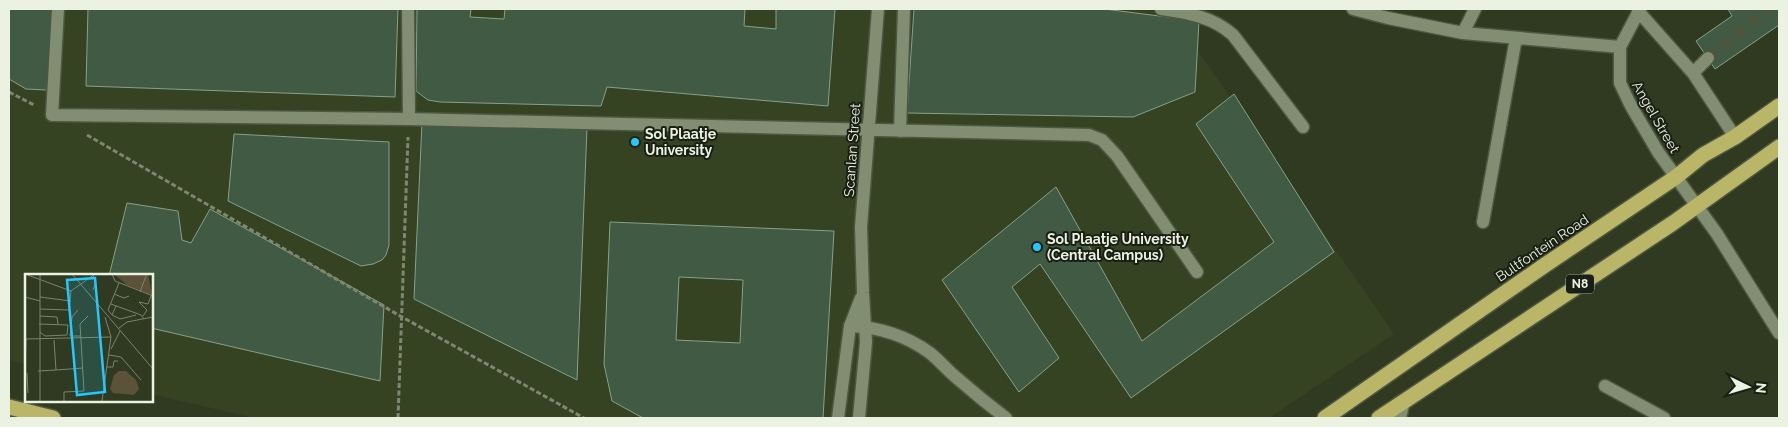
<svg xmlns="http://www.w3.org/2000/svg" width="1788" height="427" viewBox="0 0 1788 427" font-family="Raleway,sans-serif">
<rect width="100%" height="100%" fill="#2f3a21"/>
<path fill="#364323" d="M9 9H1169L1394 334 1269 418H255L151 394V276H26V364L9 360Z"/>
<path fill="#405a43" stroke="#87a189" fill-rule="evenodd" d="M9 9H52L47 90 26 89 9 79Z
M88 9H398L395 97 86 86Z
M417 9H471L470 17 504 19 505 9H745L744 26 776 29V9H835L828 106 607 87 601 106 440 102 428 100 416 91Z
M914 9H1104L1199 21 1195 92 1133 117 907 113Z
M1728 9H1779V25L1715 69 1696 41 1732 16Z
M1234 94 1334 252 1131 398 1040 264 1012 287 1059 358 1019 392 942 280 1056 187 1142 341 1274 242 1196 124Z
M422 122 587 128 577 380 414 299Z
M234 134 389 142V245L386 255 382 260 373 264 361 266 228 201Z
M127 203 178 211 182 240 191 243 210 209 384 305 380 381 151 328V276H109Z
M610 222 834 231 823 418H643L612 401 604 364ZM679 277 743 280 740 343 676 340Z"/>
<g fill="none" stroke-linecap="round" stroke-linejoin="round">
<path stroke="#4b563e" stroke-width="12" stroke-dasharray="12 6" stroke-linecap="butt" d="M1708 58 1768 9"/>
<defs>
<path id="minor" d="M58 9 52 115 409 119 1089 135 1102 140 1117 156 1197 272
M408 9 409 119
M1161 9C1187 13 1212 16 1233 35L1303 127
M1353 9 1388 18 1463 33 1620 47
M1640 9 1620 47V83L1631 106 1658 152 1717 234 1779 333
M1638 11 1693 73 1735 137
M1463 33 1475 9
M1693 73 1708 58
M900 131 904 9
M1483 222 1516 38
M850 326C878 327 907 336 930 353 940 361 948 371 958 379 974 393 990 406 1006 418
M1605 386 1664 418
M838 418 850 326 861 298
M859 418 866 342 863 293 861 227 878 9
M1400 418 1404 401"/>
<path id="highway" d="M9 407 53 418
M1325 418 1545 265 1676 177 1703 155 1735 137 1779 106
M1379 418 1673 223 1779 147"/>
</defs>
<use href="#minor" stroke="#4e5741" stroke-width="15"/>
<use href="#highway" stroke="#4e5741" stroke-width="18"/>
<path stroke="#7e8772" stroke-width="3" stroke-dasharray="5 2.5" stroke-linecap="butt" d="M9 92 34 105
M87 135 402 317 584 418
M398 418 408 137"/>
<use href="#minor" stroke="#818e71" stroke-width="12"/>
<use href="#highway" stroke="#b9b767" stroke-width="15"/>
</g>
<g fill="#23c9fe" stroke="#1a1f14" stroke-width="2">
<circle cx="635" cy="142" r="5"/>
<circle cx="1037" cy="247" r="5"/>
</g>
<g text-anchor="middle" stroke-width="4" stroke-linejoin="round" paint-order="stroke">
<rect fill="#1a1f14" stroke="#acb3a4" stroke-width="1" x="1566" y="274.5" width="28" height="19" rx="4"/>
<g font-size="12" font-weight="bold" fill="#ebf2e2">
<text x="1580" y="288">N8</text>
</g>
<g font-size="14" fill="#ebf2e2" stroke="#1a1f14">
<text transform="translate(1656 117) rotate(60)" y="5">Angel Street</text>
<text transform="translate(852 150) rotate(-86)" y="5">Scanlan Street</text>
<text transform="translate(1542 248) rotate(-34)" y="5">Bultfontein Road</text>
</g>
<g font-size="14" font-weight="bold" fill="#ebf2e2" stroke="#1a1f14" text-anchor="start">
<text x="645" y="139">Sol Plaatje<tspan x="645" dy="16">University</tspan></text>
<text x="1047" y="244">Sol Plaatje University<tspan x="1047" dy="16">(Central Campus)</tspan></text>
</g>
</g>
<g transform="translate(25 274)">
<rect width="128" height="128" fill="#2f3a21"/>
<path d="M89 0H123L127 21 102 11ZM94 97H101L111 106 114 115 109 121 88 119 85 115 89 101Z" fill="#5c5139"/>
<path fill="none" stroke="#7a846e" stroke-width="1" d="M0 0 46 17 70 0M47 0 128 95M87 0 90 7 128 22M68 16 71 8 68 1M115 18 121 2M89 20 99 24 104 22M0 23 15 27M15 23 46 27M86 30 116 41 119 45M91 32 87 41 95 45 111 41M15 35 44 36 46 17M53 36 47 43 45 62H55M87 41 83 36 94 9M15 42 32 43 33 50M118 42 122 36 114 28 123 30 126 22M14 50 43 51 42 61 20 62 15 58M94 54 102 48 128 43M0 65 86 63M29 66 31 96 58 94M86 75 95 57M84 81 96 83 116 106M82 93H88L89 87H93M13 97 31 96M0 99 1 65M2 99 3 119M15 127V0M39 127V118L59 117 55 50 63 42M77 127 86 63 80 43"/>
<path fill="#23c9fe" fill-opacity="0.15" stroke="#23c9fe" stroke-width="2.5" d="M70 4 80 118 52 121 42 6Z"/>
<rect width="128" height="128" fill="none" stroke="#ebf2e2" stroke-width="2.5"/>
</g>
<rect width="1788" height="427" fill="none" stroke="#ebf2e2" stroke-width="20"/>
<g transform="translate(1748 387) rotate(95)" stroke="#1a1f14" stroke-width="4" paint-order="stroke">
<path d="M0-4L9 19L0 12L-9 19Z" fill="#ebf2e2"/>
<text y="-8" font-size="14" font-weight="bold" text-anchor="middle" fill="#ebf2e2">N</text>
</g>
</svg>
